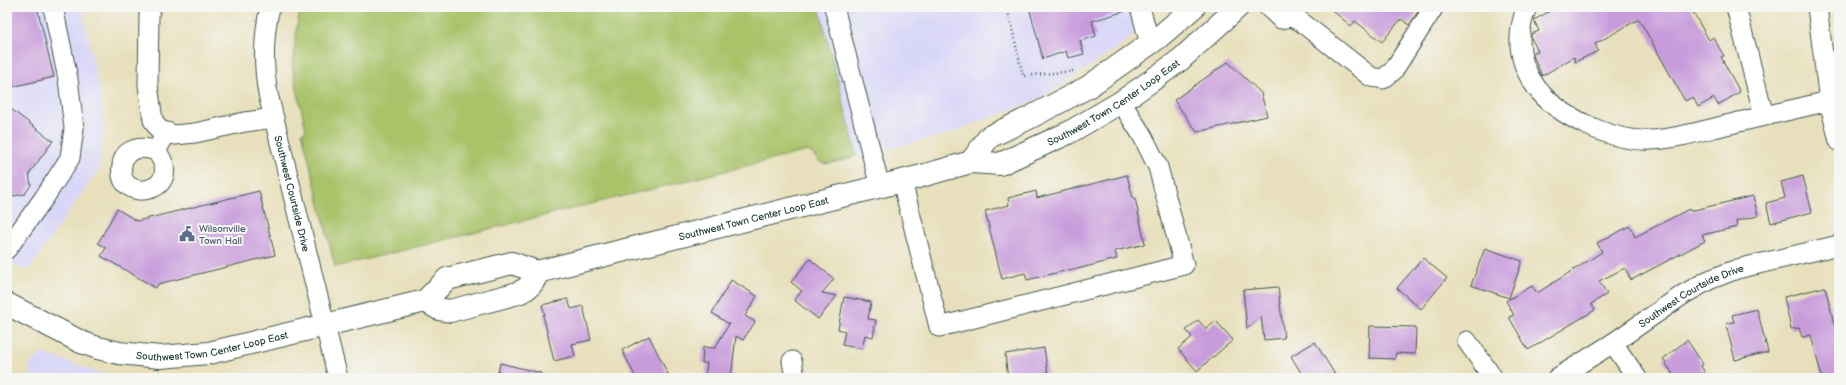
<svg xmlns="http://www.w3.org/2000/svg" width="1846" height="385" viewBox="0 0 1846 385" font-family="'Balsamiq Sans',sans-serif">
<rect width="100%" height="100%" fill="#f6f6f2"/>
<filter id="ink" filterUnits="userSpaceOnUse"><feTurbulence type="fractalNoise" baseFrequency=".025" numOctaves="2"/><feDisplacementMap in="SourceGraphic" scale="8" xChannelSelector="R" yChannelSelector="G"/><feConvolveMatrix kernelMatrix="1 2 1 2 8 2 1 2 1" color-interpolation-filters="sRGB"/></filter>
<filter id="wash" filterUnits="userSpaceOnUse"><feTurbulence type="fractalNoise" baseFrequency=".012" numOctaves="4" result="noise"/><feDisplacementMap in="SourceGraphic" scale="16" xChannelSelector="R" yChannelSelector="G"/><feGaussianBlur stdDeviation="0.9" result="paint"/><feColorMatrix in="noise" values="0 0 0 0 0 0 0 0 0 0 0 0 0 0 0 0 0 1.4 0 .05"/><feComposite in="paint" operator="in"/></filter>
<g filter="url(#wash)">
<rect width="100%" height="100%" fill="#e8e0bc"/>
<path fill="#d9d7f8" d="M7 7H82L101 99 103 124 102 147 98 170 28 271 7 262Z
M819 7H1146L1150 22 1119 47 1037 100 945 135 857 156Z
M42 353 115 378H32L29 368 31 363Z"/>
<path fill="#a9c369" stroke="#64804e" d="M302 7H819L857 156C850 158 829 166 822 163 816 160 814 153 807 151L335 267 302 132 306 131 292 66 298 19Z"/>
<g id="blocks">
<path fill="#c89cdb" d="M7 7H37L54 77 7 88Z
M1029 7H1126V11L1092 21 1096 36 1080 41 1084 54 1068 58 1066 51 1043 59Z
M1328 7H1421L1409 25 1401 19 1382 42 1355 21 1351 26Z
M1557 7H1690L1709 40 1713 37 1724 56 1721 57 1740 92 1718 105 1714 98 1698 107 1693 97 1685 101 1639 19 1595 44 1598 51 1575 62 1574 57 1542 76 1532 53 1538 51 1531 38V34L1539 31 1534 20Z
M1228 62 1261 93 1267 116 1197 132 1174 100Z
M7 106 53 141 29 174 31 185 25 194 14 196 7 191Z
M1127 175 1133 198H1135L1145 244 1115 251 1117 259 1069 271 1068 270 1027 280 1025 273 1002 279 985 211 1009 205 1008 198 1036 191 1037 198Z
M1803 176 1812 212 1771 223 1766 203 1785 198 1781 182Z
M259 191 275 255 158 284 156 288 101 256 106 248 98 243 117 209 137 221Z
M1753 196 1758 216 1736 221 1737 227 1702 235 1705 241 1631 280 1625 268 1599 281 1607 294 1591 304 1595 310 1528 350 1509 317 1514 315 1506 301 1532 286 1537 293 1602 252 1597 243 1630 226 1635 237 1689 209 1690 211Z
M1485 248 1522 261 1509 298 1471 285Z
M1423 258 1447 278 1421 309 1397 288Z
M810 259 834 279 822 293 837 296 818 319 794 300 802 291 791 282Z
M731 280 757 296 745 316 755 322 743 340 736 336 731 378H705L707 363H702L703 347 715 348 729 324 712 313Z
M1278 287 1284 338 1264 340 1261 316 1247 329 1243 290Z
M1825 287 1839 343V378H1822L1811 335 1802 337 1799 328 1791 329 1784 297Z
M844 297 871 302 868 319 876 320 873 337 865 335 862 349 842 345 845 331 838 329Z
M568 299 571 309 583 306 591 340 572 344 575 356 554 361 543 315H545L542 305Z
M1757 309 1768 352 1735 360 1726 324 1734 322 1732 315Z
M1198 320 1206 329 1216 321 1233 340 1197 371 1178 349 1192 337 1186 330Z
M1370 326 1416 327 1415 354 1396 353 1395 359 1369 358Z
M649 336 668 374 661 378H636L622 350Z
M1687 340 1703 364 1701 366 1708 378H1675L1663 359Z
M1315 342 1337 378H1304L1291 356Z
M1044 348 1048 374 1023 378H1008L1005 354Z
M500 363 541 373V378H497Z"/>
</g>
</g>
<g filter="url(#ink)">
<use href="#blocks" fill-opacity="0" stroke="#3d5548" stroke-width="1"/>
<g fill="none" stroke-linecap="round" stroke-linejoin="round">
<defs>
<g id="minor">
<path d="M151 7 149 15 148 85 153 120 159 130 175 135 195 133 245 122 274 118"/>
<path id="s1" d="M270 7C263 36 263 65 268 94L338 378"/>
<path d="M834 7 880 187"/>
<path d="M1140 7 1150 44"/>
<path d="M1268 7 1281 19 1291 17 1300 21 1371 77 1383 79 1393 71 1434 7"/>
<path d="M1527 7C1515 36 1518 62 1536 87 1558 117 1614 142 1651 140 1676 139 1701 131 1726 125 1760 117 1795 109 1829 101L1839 103"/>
<path d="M1736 7 1764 116"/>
<path d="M1817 7 1829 101 1839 141"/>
<path d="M156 151C189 192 115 207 122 165 124 147 143 146 156 151L167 132"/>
<path d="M902 181 939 327 1184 265 1158 167 1142 135 1121 102"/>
<path d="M7 249 44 198 70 158 74 128 68 79 53 7"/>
<path d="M1467 341 1493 378"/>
<path d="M1613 343 1637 378"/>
<path d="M792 361 795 378"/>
<path id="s2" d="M1557 378 1613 343 1684 294 1709 280 1737 269 1839 245"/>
</g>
<g id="major">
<path d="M971 162 989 137 1029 118 1088 87 1158 38 1194 7"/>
<path d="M425 301 439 309 450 311 518 293C528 289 535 283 537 272"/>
<path id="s3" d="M7 304 81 342 98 348 119 353 160 357 209 353 425 301 447 279 512 263 537 272 918 177 971 162 1000 164 1068 133 1121 102 1151 81 1180 60 1238 7"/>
</g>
</defs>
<use href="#minor" stroke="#3d5548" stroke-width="21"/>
<use href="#major" stroke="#3d5548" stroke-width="24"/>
<path stroke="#3d5548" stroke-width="2.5" stroke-dasharray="1 3" stroke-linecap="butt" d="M1007 7 1023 76 1074 71"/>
<use href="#minor" stroke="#fff" stroke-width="19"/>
<use href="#major" stroke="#fff" stroke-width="22"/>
</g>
</g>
<defs>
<symbol id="civic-bare" viewBox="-9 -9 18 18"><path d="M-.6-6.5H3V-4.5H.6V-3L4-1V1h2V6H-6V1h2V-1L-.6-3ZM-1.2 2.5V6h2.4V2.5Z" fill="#5c6f8a" stroke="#f6f6f2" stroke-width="2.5" paint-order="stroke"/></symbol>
</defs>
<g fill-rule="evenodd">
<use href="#civic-bare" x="176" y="223" width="22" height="22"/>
</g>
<g text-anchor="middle" stroke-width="4" stroke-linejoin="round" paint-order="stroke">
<g font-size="10" fill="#1f3d34" stroke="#f6f6f2">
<text dy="4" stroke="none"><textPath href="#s3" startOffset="1166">Southwest Town Center Loop East</textPath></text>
<text dy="4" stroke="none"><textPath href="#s1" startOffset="190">Southwest Courtside Drive</textPath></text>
<text dy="4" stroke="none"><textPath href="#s3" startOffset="783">Southwest Town Center Loop East</textPath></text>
<text dy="4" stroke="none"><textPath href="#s2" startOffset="158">Southwest Courtside Drive</textPath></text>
<text dy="4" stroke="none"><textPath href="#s3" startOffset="217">Southwest Town Center Loop East</textPath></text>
</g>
<g font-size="10" fill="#4e5e75" stroke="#f6f6f2" text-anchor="start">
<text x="199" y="232">Wilsonville<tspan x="199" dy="12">Town Hall</tspan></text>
</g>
</g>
<rect width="1846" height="385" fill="none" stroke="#f6f6f2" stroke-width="24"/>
</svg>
